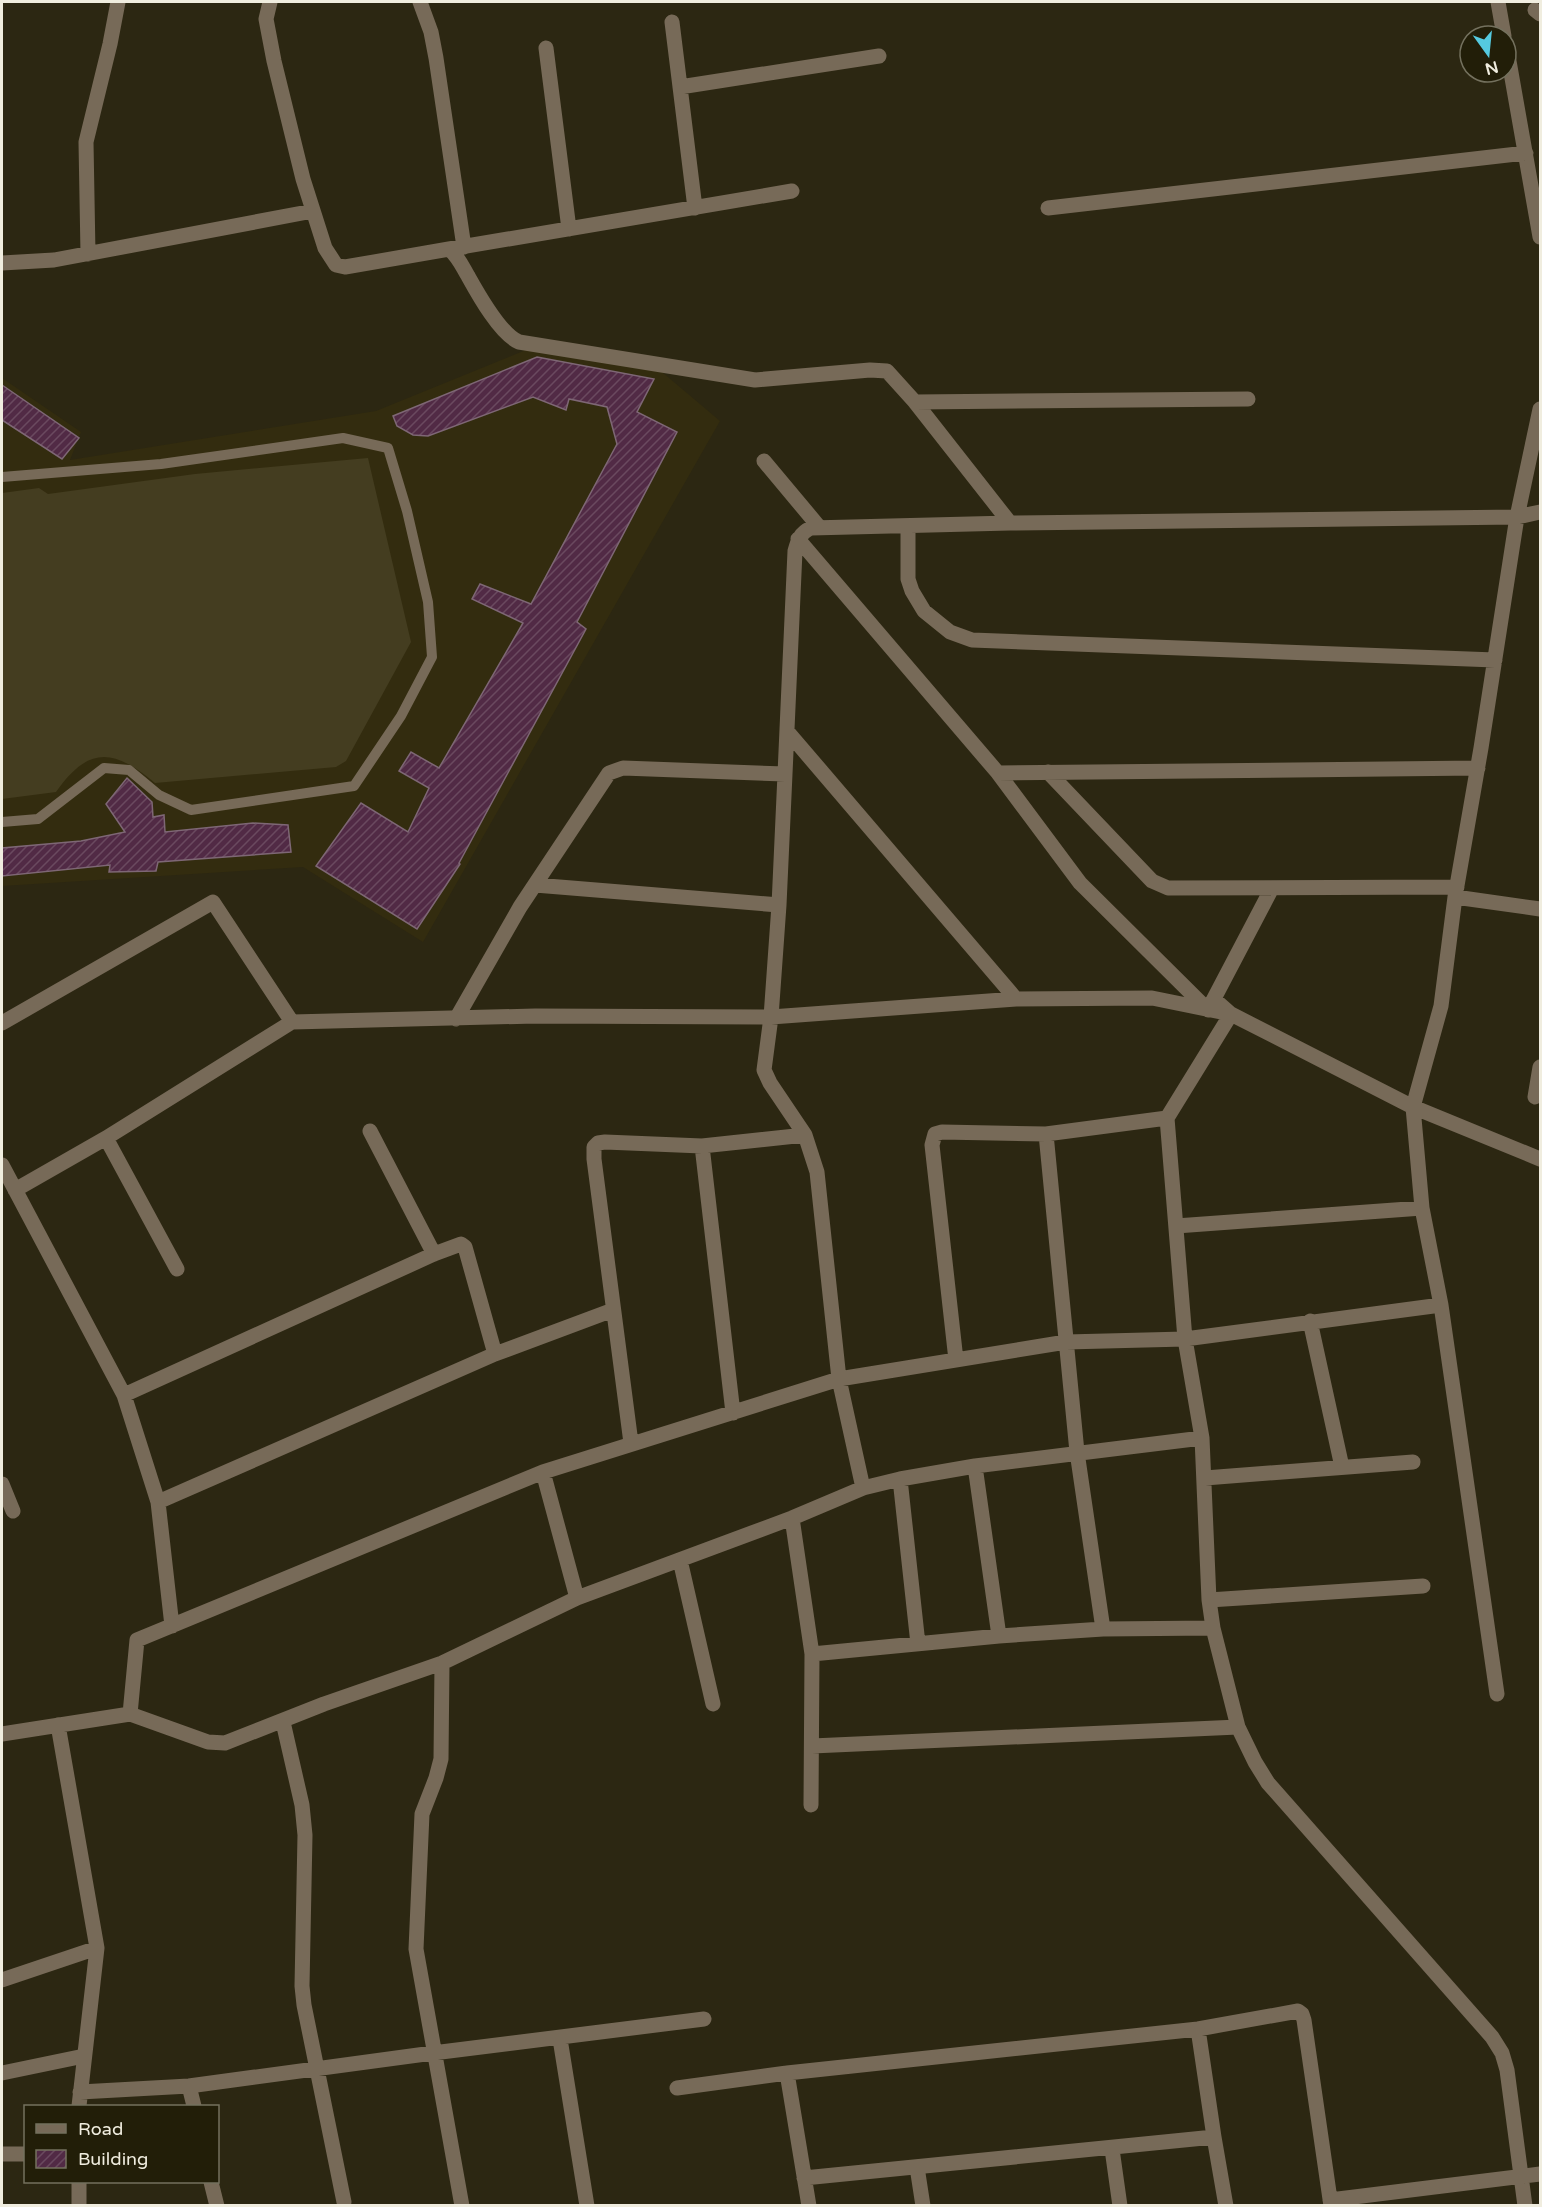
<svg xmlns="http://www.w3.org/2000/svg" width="1542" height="2207" viewBox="0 0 1542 2207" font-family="'Varela Round',sans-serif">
<defs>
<pattern id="building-hatch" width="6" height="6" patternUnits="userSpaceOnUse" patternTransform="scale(1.5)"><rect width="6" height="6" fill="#512a45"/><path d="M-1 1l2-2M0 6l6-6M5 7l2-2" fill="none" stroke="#6a495f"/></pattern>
</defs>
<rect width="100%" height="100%" fill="#2c2712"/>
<path fill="#332c0f" d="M531 348 662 372 720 421 423 942 303 867 2 886V378L81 432 70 460 376 411Z"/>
<path fill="#443d20" d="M368 458 411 642 346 761 336 767 155 783C114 749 89 745 56 792L2 799V493L39 488 48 494 195 474Z"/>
<path fill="url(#building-hatch)" stroke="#7e6775" stroke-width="1.5" d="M537 357 654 379 637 412 677 432 577 622 586 629 459 863 460 864 417 929 316 866 361 803 408 832 429 788 399 771 411 752 439 768 523 623 472 599 480 584 531 604 617 444 607 407 569 399 566 410 533 397 428 436 413 435 397 426 393 416Z
M2 385 79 438 62 459 2 420Z
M127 778 152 802 153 817 164 815 165 832 253 823 288 825 291 852 158 862 156 871 109 872 110 865 2 876V848L81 841 125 832 106 804Z"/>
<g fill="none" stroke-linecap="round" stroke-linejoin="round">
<path stroke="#776a58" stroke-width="10" d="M2 477 161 464 343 438 388 448 407 511 428 602 432 657 401 716 354 786 191 810 159 795 129 770 104 768 38 819 2 822"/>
<path stroke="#776a58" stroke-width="15" d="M270 2 266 19 274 61 303 179 325 248 336 265 345 267 449 249C458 256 462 266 468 276 478 294 500 334 519 342L755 380 870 370 887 371 915 402 1010 523
M420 2 431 32 436 58 464 247
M1498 2 1504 36
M1535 10 1540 14
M672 22 695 208
M1506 44 1540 237
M546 48 569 229
M680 87 879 56
M1048 208 1526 153
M449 249 792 191
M88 254 86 142 110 44 118 2
M2 263 54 260 313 211
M915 402 1248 399
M764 461 820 528
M908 526V579L912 591 924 611 950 632 972 640 1495 660
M798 539 998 773 1080 883 1208 1010 1272 888
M787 731 1016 999
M1048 772 1152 881 1168 888 1457 887
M998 773 1478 768
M785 774 795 551C798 540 800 533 811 528L1010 523 1517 517 1540 512
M535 885 779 905
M1455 897 1540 909
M1214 999 1231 1014 1167 1118 1185 1339 1202 1438 1209 1600 1213 1628 1238 1727 1255 1762 1268 1783 1492 2037 1502 2053 1507 2070 1525 2206
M456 1019 520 907 609 773 623 768 785 774 779 905 771 1017 764 1070 770 1083 805 1135 817 1172 839 1379 863 1488
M2 1023 213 902 292 1022 535 1016 771 1017 1016 999 1152 998 1231 1014 1413 1107 1540 1159
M1535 1097 1540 1067
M370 1131 434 1254
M1046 1134 1077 1452 1103 1629
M106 1138 177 1269
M702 1146 733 1413
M2 1165 124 1395 158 1502 172 1626
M15 1190 106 1138 292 1022
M1176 1226 1422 1208
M1441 1305 1497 1694
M1310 1321 1342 1467
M956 1360 932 1145 935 1134 942 1132 1046 1134 1167 1118
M124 1395 434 1254 461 1244 465 1247 495 1354
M631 1443 594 1159V1147L598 1143 605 1142 702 1146 805 1135
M975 1466 999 1636
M543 1472 577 1598
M1205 1478 1413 1462
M900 1479 918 1644
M2 1484 13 1511
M158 1502 495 1354 613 1310
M792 1518 812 1654 811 1805
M680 1560 713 1704
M1209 1600 1423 1586
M812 1654 999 1636 1103 1629 1213 1628
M442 1663 441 1759 436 1778 422 1814 416 1949 462 2206
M130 1714 208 1742 225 1743 324 1704 442 1663 577 1598 792 1518 863 1488 900 1479 975 1466 1202 1438
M283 1722 302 1805 305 1835 302 1986 304 2005 344 2202
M58 1725 97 1948 79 2106
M2 1734 130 1714 137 1640 543 1472 839 1379 1066 1342 1185 1339 1441 1305 1422 1208 1413 1107 1441 1006 1455 897 1481 748 1517 517 1540 409
M812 1746 1238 1727
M2 1980 97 1948
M560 2039 587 2206
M2 2073 84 2056
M787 2073 809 2206
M189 2086 194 2106
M677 2088 787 2073 1198 2029 1298 2011 1302 2014 1304 2020 1331 2206
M80 2092 189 2086 433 2053 704 2019
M1214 2137 1226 2206
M1112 2149 1120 2206
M2 2154H26
M917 2167 923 2206
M804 2178 1214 2137 1198 2029
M79 2182V2206
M211 2182 217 2206
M1330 2200 1540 2174"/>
</g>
<rect width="1542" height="2207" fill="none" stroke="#f0eddf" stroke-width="6"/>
<rect x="24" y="2105" width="195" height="78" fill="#221e08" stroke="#74715e" stroke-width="1.5"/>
<rect x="36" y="2124" width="30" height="9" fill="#776a58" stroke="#74715e" stroke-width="1.5"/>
<text x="78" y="2135" font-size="18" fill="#f0eddf">Road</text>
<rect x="36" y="2150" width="30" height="18" fill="url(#building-hatch)" stroke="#74715e" stroke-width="1.5"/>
<text x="78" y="2165" font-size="18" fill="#f0eddf">Building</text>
<g transform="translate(1488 54) rotate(165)"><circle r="28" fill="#221e08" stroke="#74715e" stroke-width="1.5"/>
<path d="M0-4.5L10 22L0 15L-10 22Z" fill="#55cadf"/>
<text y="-9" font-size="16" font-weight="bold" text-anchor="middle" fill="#f0eddf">N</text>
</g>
</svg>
